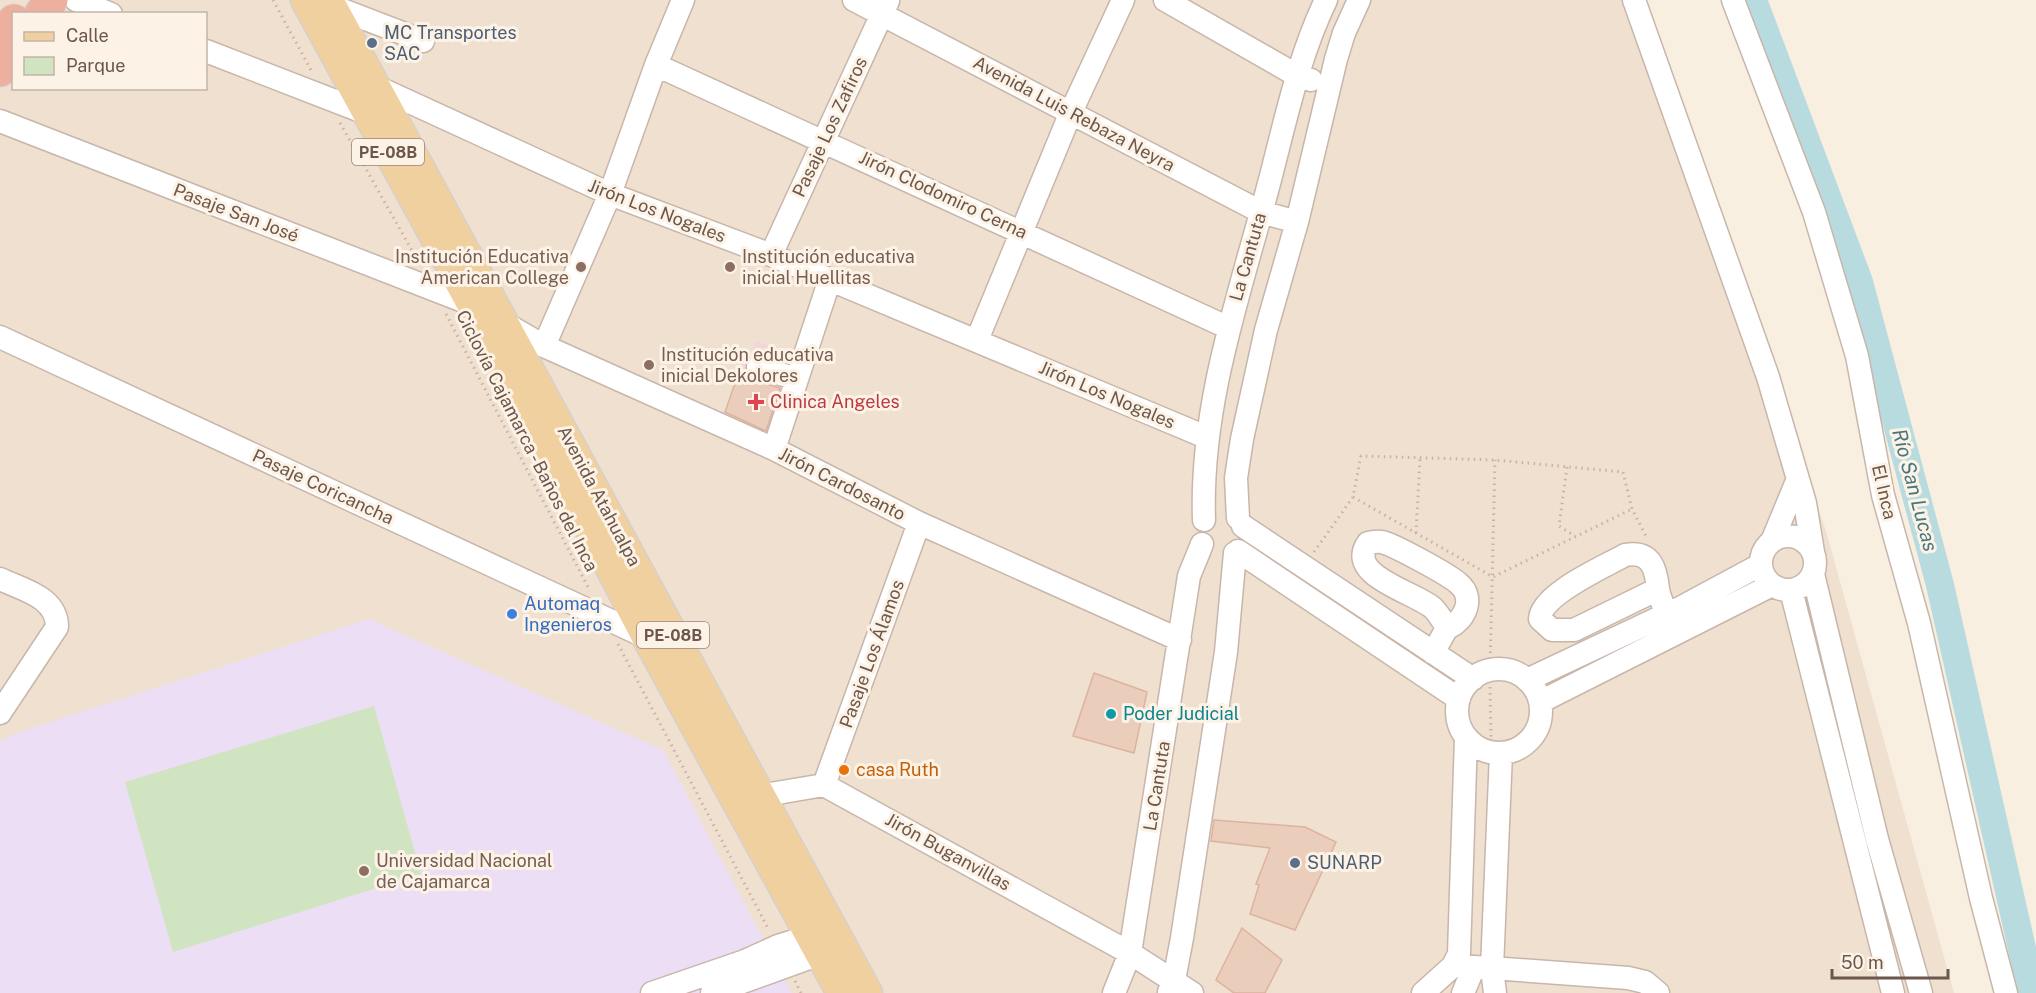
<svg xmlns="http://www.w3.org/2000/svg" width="2036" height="993" viewBox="0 0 2036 993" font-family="'Public Sans',sans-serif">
<rect width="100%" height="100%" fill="#f9efe1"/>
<path fill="#efe0d0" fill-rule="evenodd" d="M0 0H1645L1826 531 1954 993H0ZM14 14H206V88H14Z"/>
<path fill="#ecdef5" d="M369 619 663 750 792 993H0V741L19 732Z"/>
<path fill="#f6d5da" d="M756 341 799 356 772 434 723 417 743 360 748 362Z"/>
<path fill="#d1e4c2" d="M374 706 421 874 173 952 125 782Z"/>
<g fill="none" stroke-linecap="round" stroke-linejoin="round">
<path stroke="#b8dbe0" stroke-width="28" d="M1753 0 1859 282 1940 585 2032 993"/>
</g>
<path fill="#ebcdbc" stroke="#dcb39e" stroke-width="1.5" d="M740 369 753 380 780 388 766 431 725 412Z
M1094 673 1147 692 1134 753 1073 736Z
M1214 820 1305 827 1336 842 1295 930 1250 914 1259 885 1256 884 1270 848 1211 841Z
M1242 928 1282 960 1265 993H1234L1216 980Z"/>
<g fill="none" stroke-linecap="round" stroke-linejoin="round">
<defs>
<path id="minor" d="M76 0 111 14
M854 0 1261 212 1297 222
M1165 0 1298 76 1311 80
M1634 0 1768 377 1805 503 1813 552
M1733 0 1814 212 1857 356 1883 495 1919 623 1981 898 2006 993
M332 6 423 41
M206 51 366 113
M656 65 1229 328
M377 87 610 194 771 255 1206 437
M0 121 471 304 544 346 774 449 919 523 1180 640
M771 255 888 1
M0 337 646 637
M977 340 1071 112 1123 0
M544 346 610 194 656 65 683 0
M758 367 797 379
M774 449 830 279
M1238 518 1236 478 1242 439 1266 330 1297 222 1336 59 1344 33 1359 0
M1204 520C1200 407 1238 299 1267 191 1284 128 1297 60 1326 0
M1243 526 1473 679
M1761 563a27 27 0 1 1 54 0a27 27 0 1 1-54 0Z
M1773 539 1797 481
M1238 551 1459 699
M1813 574 1877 839 1921 993
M0 579C23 590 57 597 57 627L0 713
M1658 589 1574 630H1552L1540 619C1541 594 1604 567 1625 555 1652 550 1656 570 1658 589 1660 603 1671 620 1675 634
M1791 590 1893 993
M1433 653 1447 628C1443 621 1439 614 1433 608 1415 592 1345 576 1368 543 1373 542 1377 541 1382 542 1394 545 1450 575 1459 584 1476 598 1464 622 1447 628
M1457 711a42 42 0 1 1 84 0a42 42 0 1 1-84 0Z
M1527 680 1682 607 1760 565
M1540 702 1772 585
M1501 753 1492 968 1628 978 1645 982 1658 993
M824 785 919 523
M759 796 824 785 1130 953 1192 993
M1453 966 1492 968 1495 993
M1169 992 1174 980 1182 938 1226 652 1235 553
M652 993 745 961 778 946 823 932
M712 993 834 949
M1114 993 1130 953 1189 576 1202 544
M1423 993 1453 966 1459 954 1466 737
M1463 993 1474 967"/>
<path id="major" d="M305 0 471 304 646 637 841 993
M329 0 868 993"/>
<path id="highway" d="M41 14 51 0
M0 40 14 21
M0 70 14 52"/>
</defs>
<use href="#minor" stroke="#c8b6aa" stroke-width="25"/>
<use href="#major" stroke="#d6d0cd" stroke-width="31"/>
<use href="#highway" stroke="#d6d0cd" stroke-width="35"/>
<path stroke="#cfb0a0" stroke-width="3" stroke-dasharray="1.5 4.5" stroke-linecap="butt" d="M273 0 312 72
M340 123 419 263
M446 314 590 591
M1567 467 1559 526 1575 536
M1353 497 1493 577 1632 509
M1416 533 1420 458
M1314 552 1353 497 1361 456 1495 460 1623 472 1632 509 1647 538
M618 644 769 930
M1490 671 1495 460
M1490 687 1491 737
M795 981 801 993"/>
<use href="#minor" stroke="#fff" stroke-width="22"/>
<use href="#major" stroke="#f1d0a0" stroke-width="28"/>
<use href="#highway" stroke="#edb09e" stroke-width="33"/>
</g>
<g fill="#5c6f8a" stroke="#fcf3e6" stroke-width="2">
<circle cx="372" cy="43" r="6"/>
<circle cx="1295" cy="863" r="6"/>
</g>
<g fill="#8d6e63" stroke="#fcf3e6" stroke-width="2">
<circle cx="581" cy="267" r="6"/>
<circle cx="730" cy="267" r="6"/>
<circle cx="649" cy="365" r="6"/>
<circle cx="364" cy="871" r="6"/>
</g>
<path fill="#e0444e" stroke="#fcf3e6" stroke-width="2" d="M753 393h6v6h6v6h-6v6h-6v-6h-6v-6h6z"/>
<circle fill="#3f7fe0" stroke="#fcf3e6" stroke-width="2" cx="512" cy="614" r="6"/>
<circle fill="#0f9aa8" stroke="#fcf3e6" stroke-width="2" cx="1111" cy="714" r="6"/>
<circle fill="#e8710a" stroke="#fcf3e6" stroke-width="2" cx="844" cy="770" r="6"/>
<g text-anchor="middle" stroke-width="6" stroke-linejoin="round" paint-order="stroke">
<g fill="#fcf3e6" stroke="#98857a" stroke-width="1.5">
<rect x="352" y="139" width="72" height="26" rx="4.5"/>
<rect x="637" y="622" width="72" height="26" rx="4.5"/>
</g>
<g font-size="16" font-weight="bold" fill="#6d564b">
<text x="388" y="158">PE-08B</text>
<text x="673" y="641">PE-08B</text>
</g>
<g font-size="18" fill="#4e5e75" stroke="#fcf3e6" text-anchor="start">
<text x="384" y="39">MC Transportes<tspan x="384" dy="21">SAC</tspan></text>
<text x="1307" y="869">SUNARP</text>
</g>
<g font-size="18" fill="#6d564b" stroke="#fcf3e6">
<text transform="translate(1074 114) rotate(28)" y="6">Avenida Luis Rebaza Neyra</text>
<text transform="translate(830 127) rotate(-65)" y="6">Pasaje Los Zafiros</text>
<text transform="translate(943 195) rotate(25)" y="6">Jirón Clodomiro Cerna</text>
<text transform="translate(657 211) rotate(21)" y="6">Jirón Los Nogales</text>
<text transform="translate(236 213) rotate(21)" y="6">Pasaje San José</text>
<text transform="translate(1248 257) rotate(-74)" y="6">La Cantuta</text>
<text transform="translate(1107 395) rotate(23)" y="6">Jirón Los Nogales</text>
<text transform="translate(527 441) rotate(63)" y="6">Ciclovía Cajamarca - Baños del Inca</text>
<text transform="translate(842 484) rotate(27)" y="6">Jirón Cardosanto</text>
<text transform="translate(323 487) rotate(25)" y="6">Pasaje Coricancha</text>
<text transform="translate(1884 492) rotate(77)" y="6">El Inca</text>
<text transform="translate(599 496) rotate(62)" y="6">Avenida Atahualpa</text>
<text transform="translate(872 654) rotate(-70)" y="6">Pasaje Los Álamos</text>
<text transform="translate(1157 786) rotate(-81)" y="6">La Cantuta</text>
<text transform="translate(948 852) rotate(29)" y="6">Jirón Buganvillas</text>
</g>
<g font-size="18" fill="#785e54" stroke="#fcf3e6" text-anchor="start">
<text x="569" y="263" text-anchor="end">Institución Educativa<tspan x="569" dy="21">American College</tspan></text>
<text x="742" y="263">Institución educativa<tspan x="742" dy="21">inicial Huellitas</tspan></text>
<text x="661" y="361">Institución educativa<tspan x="661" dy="21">inicial Dekolores</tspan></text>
<text x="376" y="867">Universidad Nacional<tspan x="376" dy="21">de Cajamarca</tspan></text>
</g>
<g font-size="18" fill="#be3a42" stroke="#fcf3e6" text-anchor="start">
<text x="770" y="408">Clinica Angeles</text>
</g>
<g font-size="18" fill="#366cbe" stroke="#fcf3e6" text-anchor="start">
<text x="524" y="610">Automaq<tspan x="524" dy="21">Ingenieros</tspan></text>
</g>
<g font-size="18" fill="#0d838f" stroke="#fcf3e6" text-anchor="start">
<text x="1123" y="720">Poder Judicial</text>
</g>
<g font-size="18" fill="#c56008" stroke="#fcf3e6" text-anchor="start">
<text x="856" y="776">casa Ruth</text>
</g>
<g font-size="20" font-style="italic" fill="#47777e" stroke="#fcf3e6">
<text transform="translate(1915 490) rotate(75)" y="7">Río San Lucas</text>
</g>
</g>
<rect x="12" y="12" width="195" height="78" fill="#fcf3e6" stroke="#c3b4a8" stroke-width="1.5"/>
<rect x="24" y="32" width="30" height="9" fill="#f1d0a0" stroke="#c3b4a8" stroke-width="1.5"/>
<text x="66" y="42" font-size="18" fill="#6d564b">Calle</text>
<rect x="24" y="57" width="30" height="18" fill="#d1e4c2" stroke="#c3b4a8" stroke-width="1.5"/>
<text x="66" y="72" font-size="18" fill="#6d564b">Parque</text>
<path d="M1832 969v9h116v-9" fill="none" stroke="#6d564b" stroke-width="3"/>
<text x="1841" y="969" font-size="18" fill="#6d564b" stroke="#fcf3e6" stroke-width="4.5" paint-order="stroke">50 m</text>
</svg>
